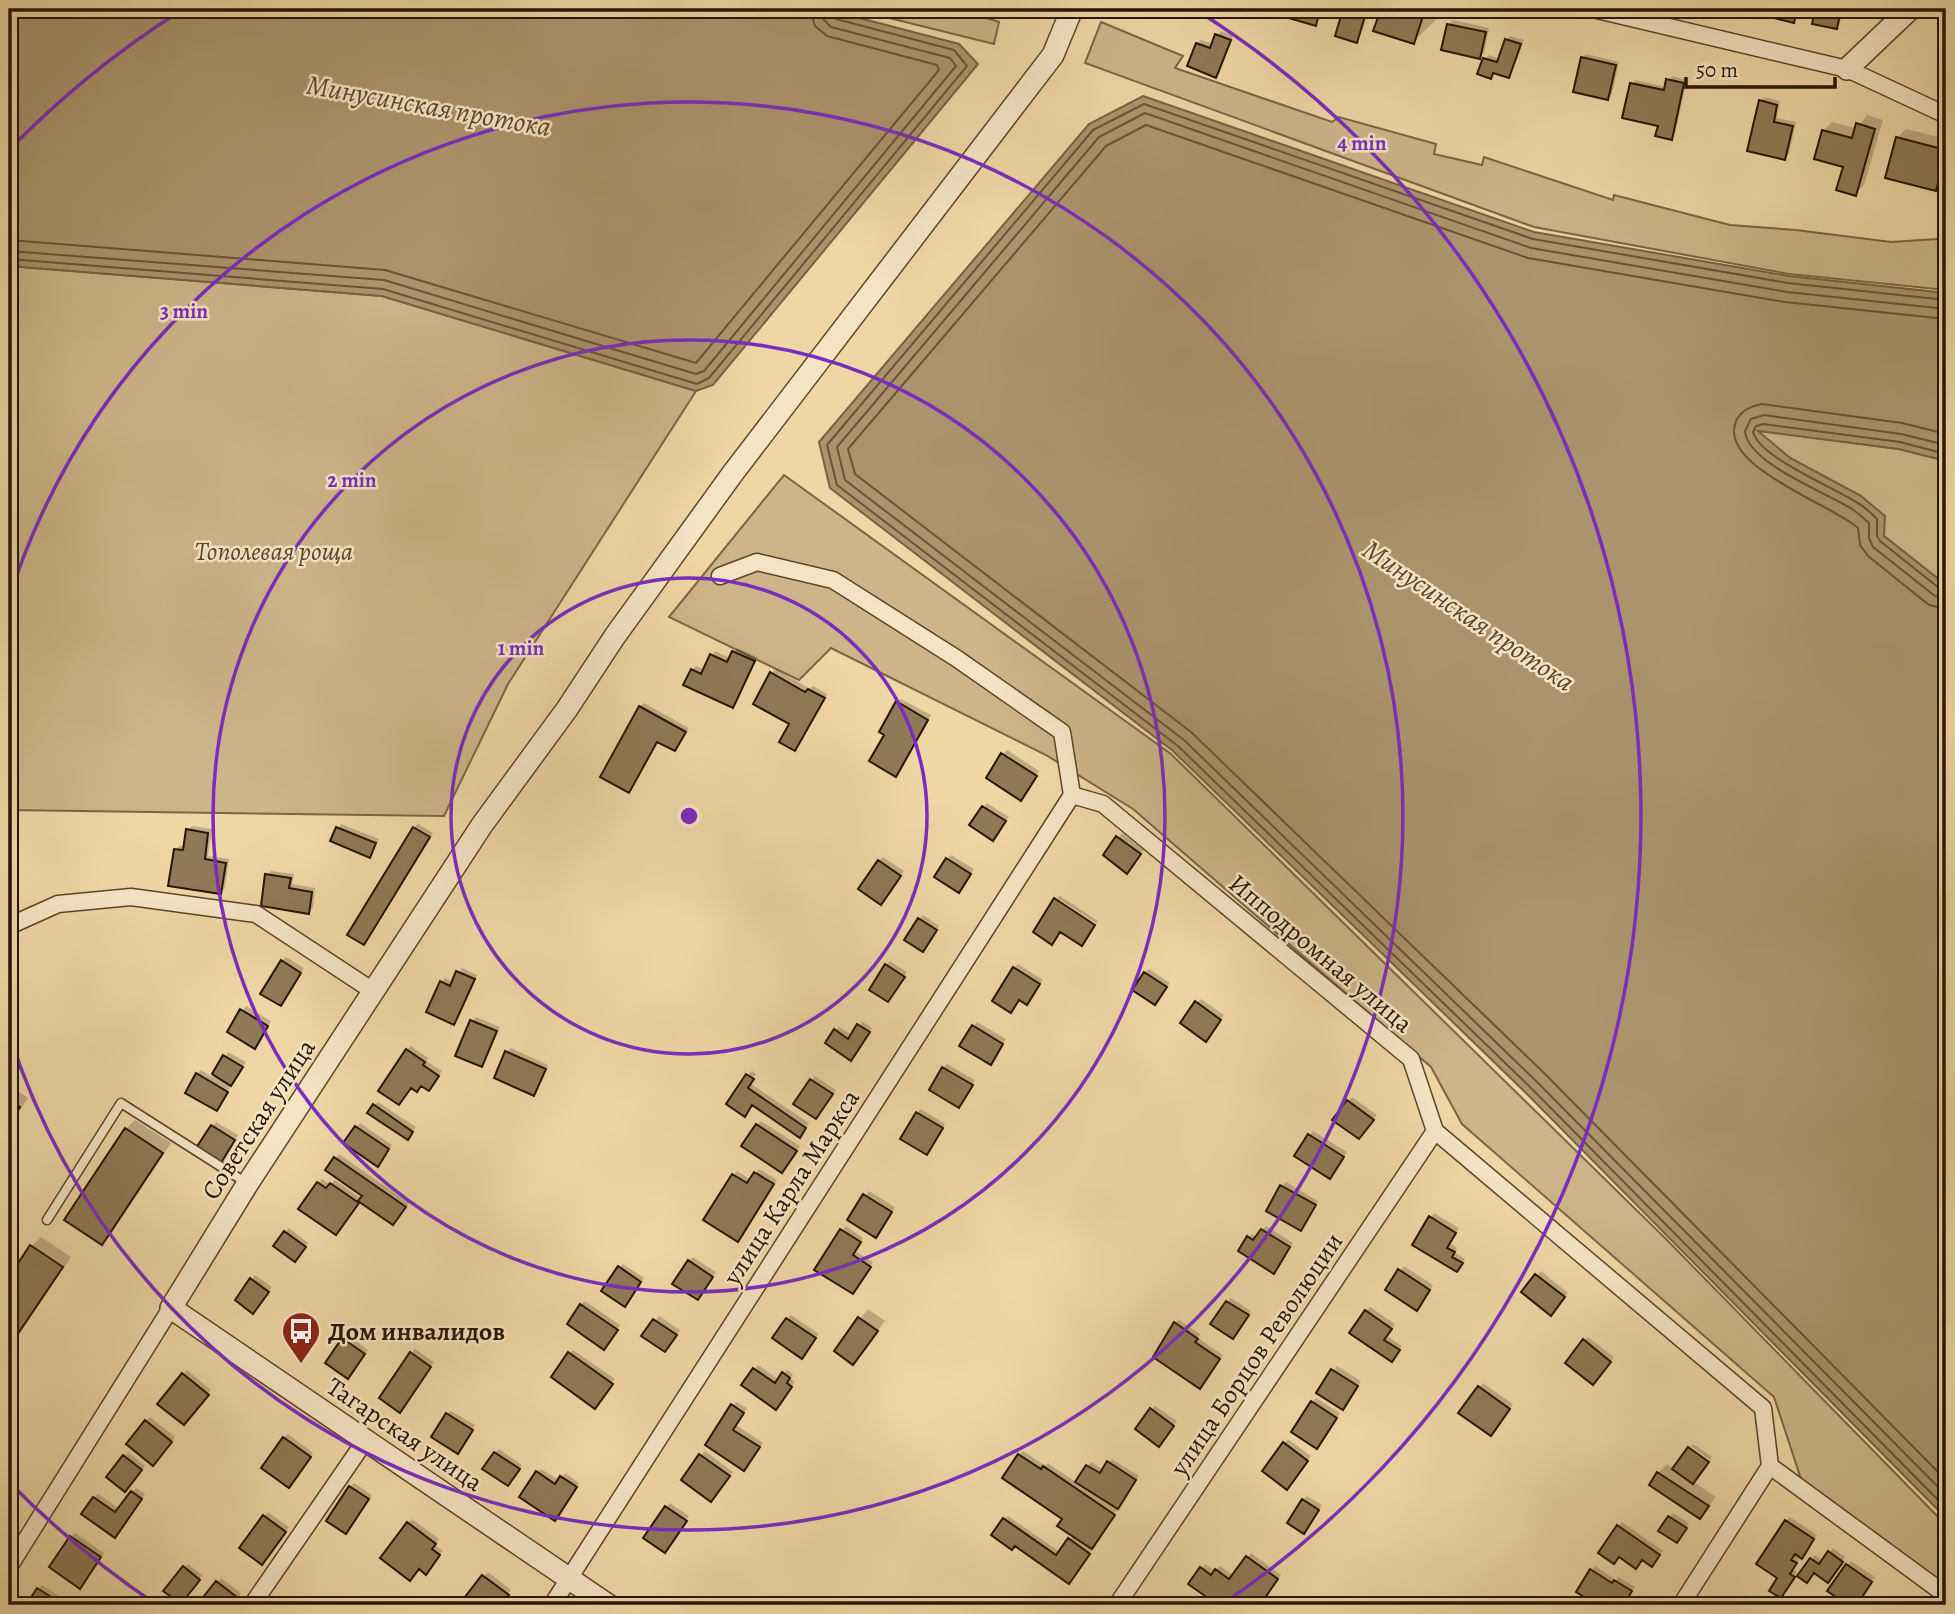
<svg xmlns="http://www.w3.org/2000/svg" width="1955" height="1614" viewBox="0 0 1955 1614" font-family="Alegreya,serif">
<rect width="100%" height="100%" fill="#efd6a5"/>
<filter id="stains"><feTurbulence type="fractalNoise" baseFrequency=".00286" numOctaves="4"/><feColorMatrix values="0 0 0 0 .2 0 0 0 0 .09 0 0 0 0 .02 0 0 0 .5 -.17"/></filter>
<radialGradient id="worn" r=".72"><stop offset=".6" stop-color="#630" stop-opacity="0"/><stop offset="1" stop-color="#630" stop-opacity=".3"/></radialGradient>
<path fill="#cdb589" stroke="#7a6544" stroke-width="2" d="M853 9H958L999 22 994 44Z
M1101 22 1183 56 1175 68 1332 122 1339 117 1436 144 1434 154 1482 165 1484 157 1613 200 1614 195 1730 225 1796 230 1891 242 1937 239 1946 241V290L1789 274 1534 227 1085 63Z
M9 266 382 296 696 391 508 684 444 816 9 810Z
M1756 430 1899 449 1946 461V585L1884 536 1861 496 1790 458Z
M784 475 1171 754 1666 1239 1946 1525V1605L1802 1482 1774 1397 1462 1124 1431 1067 1133 809 1046 755 831 648 799 680 669 617Z"/>
<path fill="#ab946d" stroke="#766141" stroke-width="2" d="M9 9H825L959 44 978 64 713 385 696 391 382 296 9 266Z
M1143 96 1534 232 1789 276 1946 293V461L1899 449 1758 431 1790 458 1861 496 1885 516 1884 536 1946 585V1518L1526 1093 1173 751 830 488 819 442 1089 124Z"/>
<path fill="#0003" d="M1286 9H1326L1324 15 1315 24 1284 15Z
M1345 9H1369L1360 37 1356 41 1337 34Z
M1382 9H1447L1413 42 1376 30Z
M1770 9H1799L1797 17 1793 21 1768 15Z
M1817 9H1843L1840 23 1836 27 1814 22Z
M1453 20 1489 28 1484 53 1480 57 1449 24Z
M1221 31 1233 36 1220 72 1216 76 1197 44 1201 40 1213 44Z
M1510 36 1524 40 1512 72 1508 76 1495 73 1491 77 1485 59 1489 55 1500 59 1507 40Z
M1586 54 1619 62 1612 94 1608 98 1582 58Z
M1672 76 1687 80 1675 134 1671 138 1632 84 1636 80 1666 87Z
M1764 97 1780 101 1777 118 1796 122 1789 154 1785 158 1760 101Z
M1867 115 1883 120 1864 185 1855 194 1845 166 1823 131 1832 122 1857 129Z
M1906 129 1946 139V171L1944 180 1935 189 1897 138Z
M737 648 757 657 737 702 733 706 692 670 696 666 705 670 715 651 730 658Z
M776 669 810 689 813 686 827 694 795 749 792 724 772 673Z
M901 699 931 715 896 774 886 734 897 703Z
M644 703 689 728 675 749 658 740 629 791 640 707Z
M1007 750 1039 771 1025 795 1003 754Z
M987 803 1009 817 993 839 971 825Z
M341 824 379 839 370 856 332 840Z
M418 824 433 833 364 943 414 828Z
M192 826 212 829 208 856 229 859 225 888 221 892 176 850 179 846H185L188 830Z
M1122 833 1144 850 1131 867 1105 855Z
M951 855 974 869 962 887 947 859Z
M883 857 904 871 885 899 879 861Z
M271 871 294 874 292 884 315 888 313 908 309 912 267 875Z
M1060 896 1098 921 1096 923 1057 898Z
M923 915 939 926 927 946 919 919Z
M286 957 304 968 284 1000 282 961Z
M890 961 907 972 888 1000 886 965Z
M1018 964 1043 980 1031 999H1020L1011 1011 1014 968Z
M462 968 477 975 458 1019 454 1023 441 982 445 978 453 982Z
M1149 969 1170 983 1155 1003 1145 973Z
M1201 999 1224 1015 1209 1036 1197 1003Z
M246 1006 271 1021 258 1042 229 1031Z
M476 1017 500 1027 485 1061 482 1065 472 1021Z
M863 1022 872 1028 855 1054 835 1031 839 1027 852 1035Z
M977 1022 1006 1039 994 1059 962 1045Z
M411 1046 428 1058 426 1061 442 1071 429 1089 422 1084 407 1050Z
M511 1048 548 1065 534 1093 507 1052Z
M228 1052 246 1062 229 1086 230 1087 220 1105 197 1074 201 1070 212 1077Z
M947 1064 975 1080 963 1102 943 1068Z
M752 1071 756 1074 750 1083 809 1123 803 1132 753 1104 748 1111V1075Z
M815 1076 836 1090 820 1113 796 1104Z
M9 1085 28 1098 9 1126Z
M1352 1097 1377 1115 1363 1133 1335 1119Z
M378 1102 416 1127 411 1134 374 1106Z
M921 1109 945 1124 931 1148 917 1113Z
M135 1120 171 1143 111 1234 102 1243 126 1129Z
M761 1121 800 1146 782 1171 757 1125Z
M216 1122 238 1135 224 1157 199 1147Z
M360 1123 392 1145 381 1160 345 1142Z
M1313 1131 1347 1152 1333 1173 1296 1156Z
M339 1154 409 1203 397 1219 360 1200 336 1233 318 1183 322 1179 330 1185 335 1180 362 1199 364 1195 328 1169Z
M759 1169 777 1180 738 1240 733 1175 737 1171 751 1180Z
M1286 1182 1318 1201 1301 1229 1282 1186Z
M869 1191 895 1207 879 1232 849 1220Z
M1434 1213 1459 1228 1450 1243 1457 1248 1454 1252 1465 1259 1457 1270 1431 1217Z
M846 1226 863 1238 855 1251 873 1262 857 1288 842 1230Z
M1266 1226 1293 1243 1278 1267 1248 1238 1252 1234 1257 1237Z
M289 1228 308 1243 299 1256 285 1232Z
M41 1237 71 1257 9 1349V1280L32 1246Z
M693 1257 716 1272 698 1298 689 1261Z
M623 1264 644 1278 628 1301 619 1268Z
M1404 1266 1433 1285 1420 1305 1387 1289Z
M1541 1271 1568 1293 1554 1310 1523 1292Z
M255 1275 272 1287 257 1307 237 1300Z
M1231 1298 1251 1311 1237 1333 1227 1302Z
M585 1301 620 1325 608 1343 581 1305Z
M1370 1307 1395 1324 1387 1336 1402 1346 1391 1360 1366 1311Z
M868 1309 885 1321 853 1362 836 1350Z
M791 1315 819 1334 806 1353 787 1319Z
M659 1316 680 1330 669 1346 644 1336Z
M1179 1320 1200 1334 1198 1338 1223 1355 1204 1383 1175 1323Z
M348 1335 368 1350 352 1373 344 1339Z
M1588 1337 1614 1357 1597 1379 1584 1340Z
M415 1349 434 1362 404 1406 411 1353Z
M573 1350 615 1379 598 1403 570 1353Z
M758 1365 779 1380 787 1370 793 1374 790 1378 795 1382 780 1404 744 1385Z
M1337 1366 1361 1381 1346 1404 1318 1393Z
M187 1370 211 1390 188 1419 160 1404Z
M1483 1383 1513 1404 1494 1430 1461 1413Z
M1316 1398 1340 1413 1317 1447 1293 1431Z
M736 1402 747 1408 736 1425 763 1443 744 1469 707 1445Z
M1155 1406 1177 1421 1162 1441 1152 1409Z
M451 1411 475 1425 461 1448 447 1414Z
M150 1417 175 1437 157 1459 146 1421Z
M288 1434 313 1453 293 1482 284 1438Z
M1288 1439 1311 1456 1291 1484 1284 1443Z
M1693 1444 1712 1457 1710 1460 1691 1446Z
M499 1449 522 1465 512 1480 495 1453Z
M705 1451 733 1472 715 1496 701 1455Z
M1023 1451 1046 1466 1048 1463 1077 1483 1091 1462 1104 1470 1112 1459 1139 1476 1073 1578 1004 1519 1008 1516 1060 1552 1074 1535 1019 1455Z
M128 1452 145 1466 129 1486 125 1456Z
M1667 1464 1716 1497 1700 1517 1658 1473Z
M541 1469 559 1480 565 1473 579 1483 559 1515 537 1472Z
M354 1483 372 1495 350 1528V1487Z
M136 1488 145 1494 119 1532 94 1498 98 1494 120 1509Z
M1307 1496 1322 1505 1308 1528 1303 1500Z
M670 1503 689 1516 669 1547 666 1507Z
M268 1512 289 1527 266 1559 241 1547Z
M1673 1513 1689 1523 1680 1537 1660 1530Z
M1790 1517 1817 1535 1792 1569 1797 1572 1785 1592 1780 1578 1786 1521Z
M412 1519 439 1539 435 1545 443 1551 430 1568 419 1567 408 1523Z
M1622 1522 1663 1551 1656 1561 1618 1526Z
M75 1533 104 1553 84 1582 71 1537Z
M1833 1548 1845 1557 1832 1577 1814 1571 1811 1559 1815 1555 1823 1561Z
M1251 1553 1281 1575 1259 1605H1221L1190 1583 1205 1564 1215 1571 1220 1566 1234 1576Z
M1851 1561 1875 1577 1856 1605H1851L1830 1591Z
M188 1564 202 1575 185 1598 184 1568Z
M1595 1566 1616 1580 1619 1577 1635 1587 1623 1605H1601L1578 1591Z
M488 1572 511 1590 499 1605H467L463 1602Z
M221 1578 241 1593 232 1605H208L203 1601Z
M42 1585 73 1605H28Z
M1897 1596 1909 1605H1889Z
M1005 1598 1016 1605H999Z
M1182 1598 1193 1605H1176Z"/>
<g fill="none" stroke-linecap="round" stroke-linejoin="round">
<path stroke="#685436" stroke-width="2" d="M9 240 385 270 696 363 939 70 937 65 827 36 815 26 810 9
M9 251 384 280 696 374 704 371 956 66 950 58 831 27 824 20 821 9
M9 259 383 289 697 384 709 378 967 66 954 50 836 19 831 15 830 9
M1946 300 1788 283 1533 239 1144 104 1093 130 827 445 837 485 1178 746 1531 1088 1946 1508
M1946 309 1787 292 1531 248 1145 113 1099 137 837 447 845 480 1184 740 1537 1082 1946 1495
M1946 319 1785 302 1528 258 1146 125 1106 146 848 449 855 474 1191 732 1545 1074 1946 1480
M1946 434 1902 423 1762 404C1751 406 1741 411 1736 421 1717 466 1833 505 1858 528L1860 545 1868 556 1929 605 1946 609
M1946 445 1901 434 1764 415 1751 419 1745 431C1747 463 1827 493 1852 509 1858 513 1864 519 1869 523V538L1873 547 1935 596 1946 599
M1946 454 1900 442 1763 424 1756 426 1753 432C1760 458 1833 487 1856 502 1864 506 1871 513 1877 519V536L1880 541 1939 588 1946 590"/>
</g>
<path fill="#8f7956" stroke="#261500" stroke-width="2" d="M1284 9H1320L1316 26 1282 16Z
M1343 9H1367L1357 43 1335 36Z
M1381 9H1402L1423 16 1414 44 1373 31Z
M1768 9H1797L1794 23 1766 16Z
M1815 9H1841L1837 29 1812 24Z
M1447 24 1486 32 1480 59 1441 50Z
M1215 34 1231 40 1216 78 1187 66 1196 43 1210 48Z
M1505 39 1521 44 1509 78 1493 73 1491 79 1477 74 1483 58 1497 62Z
M1581 57 1616 65 1608 100 1573 92Z
M1666 79 1684 83 1672 140 1655 136 1658 126 1622 118 1630 83 1664 90Z
M1759 100 1777 105 1774 122 1793 126 1785 160 1747 151Z
M1856 123 1875 129 1856 196 1836 190 1843 167 1814 159 1822 130 1852 138Z
M1896 137 1946 150 1936 191 1885 178Z
M732 651 755 661 733 708 683 685 691 669 701 674 710 654 727 662Z
M770 672 805 692 808 689 825 698 795 751 779 742 789 724 753 704Z
M896 701 928 720 896 777 869 761 884 735 879 732Z
M639 706 686 732 675 751 657 742 629 793 600 777Z
M1001 753 1037 776 1021 801 986 778Z
M982 806 1006 821 993 841 969 825Z
M336 827 376 843 370 858 330 841Z
M413 827 430 837 364 945 347 935Z
M186 829 208 833 205 859 226 863 221 894 168 886 174 849 183 850Z
M1116 836 1141 854 1127 874 1103 855Z
M946 858 971 874 959 893 934 877Z
M878 860 901 876 881 905 858 889Z
M265 874 291 878 289 888 312 892 309 914 261 906Z
M1054 898 1095 925 1082 946 1060 932 1052 945 1033 932Z
M918 918 937 930 923 952 904 940Z
M281 960 301 973 281 1006 260 994Z
M885 964 905 977 888 1002 869 990Z
M1013 967 1040 984 1027 1005 1019 1000 1011 1013 992 1001Z
M456 971 475 979 454 1025 426 1012 440 981 450 986Z
M1144 972 1167 987 1155 1005 1132 990Z
M1195 1001 1221 1020 1206 1042 1180 1023Z
M240 1009 268 1026 255 1049 227 1032Z
M470 1020 497 1031 482 1067 455 1056Z
M857 1024 870 1032 851 1061 825 1043 834 1029 848 1039Z
M972 1025 1003 1044 991 1065 959 1046Z
M406 1049 425 1062 423 1065 439 1076 429 1091 421 1086 417 1092 411 1088 399 1105 378 1091Z
M505 1051 546 1069 534 1096 494 1078Z
M223 1055 243 1067 231 1086 212 1074Z
M942 1067 973 1085 959 1108 929 1090Z
M196 1073 228 1092 217 1111 185 1093Z
M746 1074 754 1079 748 1088 806 1128 800 1138 752 1105 745 1117 726 1104Z
M810 1079 833 1094 816 1119 793 1104Z
M9 1100 20 1107 9 1124Z
M1347 1100 1374 1120 1359 1139 1332 1120Z
M373 1104 413 1132 408 1140 367 1113Z
M916 1112 943 1128 927 1155 900 1139Z
M756 1124 797 1151 782 1173 741 1146Z
M211 1125 235 1140 221 1163 196 1148Z
M355 1126 389 1149 378 1167 343 1143Z
M125 1128 163 1153 102 1245 64 1220Z
M1308 1134 1344 1157 1330 1179 1294 1156Z
M334 1157 406 1207 393 1225 358 1201 362 1196 325 1170Z
M754 1172 774 1184 738 1242 703 1220 732 1174 747 1183Z
M317 1182 326 1188 330 1183 359 1203 336 1235 298 1209Z
M1280 1185 1316 1205 1301 1231 1266 1211Z
M863 1194 892 1212 876 1238 847 1220Z
M1429 1216 1456 1233 1447 1248 1455 1252 1452 1257 1463 1263 1457 1272 1412 1245Z
M840 1229 861 1242 853 1255 871 1267 853 1294 814 1270Z
M1261 1229 1290 1247 1274 1274 1238 1251 1247 1236 1253 1240Z
M284 1231 306 1247 295 1262 273 1246Z
M30 1245 63 1267 9 1347V1277Z
M688 1260 713 1277 698 1300 672 1284Z
M618 1266 641 1282 625 1307 601 1291Z
M1398 1269 1430 1290 1417 1311 1385 1290Z
M1535 1274 1565 1297 1551 1316 1521 1292Z
M250 1278 269 1292 253 1314 235 1300Z
M1226 1301 1249 1315 1233 1339 1210 1324Z
M580 1304 618 1330 604 1350 567 1324Z
M1365 1310 1392 1329 1384 1340 1400 1350 1392 1362 1349 1333Z
M858 1317 878 1331 853 1365 834 1351Z
M786 1318 816 1338 802 1359 772 1338Z
M653 1319 677 1335 665 1352 641 1336Z
M1174 1322 1198 1339 1195 1342 1220 1359 1200 1389 1153 1357Z
M342 1338 365 1354 348 1379 325 1363Z
M1583 1339 1611 1362 1593 1385 1565 1363Z
M410 1352 431 1367 400 1413 379 1398Z
M568 1352 613 1384 595 1409 551 1377Z
M753 1368 775 1383 782 1372 790 1378 787 1383 792 1387 776 1410 741 1385Z
M1331 1369 1358 1386 1343 1410 1316 1393Z
M182 1373 209 1395 184 1425 157 1404Z
M1478 1386 1510 1409 1491 1436 1458 1413Z
M1311 1401 1337 1418 1317 1449 1291 1432Z
M731 1404 744 1413 733 1430 760 1447 744 1471 705 1445Z
M1150 1408 1174 1426 1159 1447 1135 1429Z
M446 1413 473 1430 458 1454 431 1437Z
M145 1420 172 1442 153 1466 126 1444Z
M283 1437 311 1457 289 1488 261 1468Z
M1283 1442 1308 1461 1287 1490 1262 1471Z
M1688 1447 1709 1462 1693 1484 1672 1469Z
M494 1452 520 1469 508 1486 482 1469Z
M699 1454 730 1476 711 1502 681 1480Z
M1018 1454 1041 1469 1043 1466 1115 1515 1092 1549 1057 1526 1062 1519 1002 1478Z
M123 1455 142 1470 125 1492 106 1477Z
M1107 1461 1136 1480 1118 1509 1075 1482 1086 1465 1100 1473Z
M536 1471 555 1484 560 1476 577 1487 555 1521 519 1497Z
M1657 1472 1709 1506 1700 1519 1649 1485Z
M349 1486 369 1499 346 1534 326 1521Z
M131 1491 142 1499 115 1538 81 1514 93 1497 115 1512Z
M1302 1499 1319 1510 1304 1534 1287 1523Z
M665 1506 687 1521 665 1553 643 1538Z
M263 1515 286 1532 262 1565 239 1548Z
M1668 1516 1687 1528 1677 1543 1658 1531Z
M1003 1518 1056 1555 1068 1538 1090 1554 1069 1584 1015 1546 1012 1550 991 1535Z
M1785 1520 1814 1539 1802 1559 1795 1554 1791 1560 1797 1563 1790 1574 1795 1577 1781 1598 1769 1591 1777 1578 1756 1564Z
M407 1522 436 1544 432 1549 440 1555 426 1575 419 1569 410 1581 380 1558Z
M1617 1525 1660 1555 1652 1567 1642 1560 1636 1569 1619 1557 1614 1564 1598 1553Z
M70 1536 101 1557 80 1589 49 1567Z
M1828 1551 1843 1562 1828 1583 1814 1573 1807 1583 1797 1576 1810 1558 1819 1564Z
M1246 1556 1278 1579 1260 1605H1218L1188 1584 1200 1567 1211 1575 1215 1569 1229 1579Z
M1846 1564 1872 1582 1857 1605H1848L1827 1591Z
M183 1566 200 1580 181 1604 163 1591Z
M1590 1569 1612 1583 1614 1580 1632 1591 1624 1605H1597L1576 1592Z
M482 1575 509 1595 501 1605H465L461 1602Z
M216 1581 238 1598 233 1605H205L200 1601Z
M37 1588 64 1605H26Z"/>
<g fill="none" stroke-linecap="round" stroke-linejoin="round">
<defs>
<path id="service" d="M47 1220 121 1103 245 1182"/>
<path id="minor" d="M1593 9 1847 69 1946 115
M720 576 757 562 833 580 956 658 1062 732 1072 795 1103 804 1411 1059 1435 1131 1763 1408 1770 1466 1946 1595
M9 926 58 904 131 897 256 914 373 991
M9 1567 171 1308
M252 1605 365 1441
M552 1605 1072 795
M1117 1605 1435 1131
M1681 1605 1770 1466"/>
<path id="tertiary" d="M1847 69 1910 9
M608 1605 171 1308 248 1183 482 825 567 709 615 636 733 473 1053 55 1072 9"/>
</defs>
<use href="#service" stroke="#584529" stroke-width="11"/>
<use href="#minor" stroke="#584529" stroke-width="19"/>
<use href="#tertiary" stroke="#584529" stroke-width="24"/>
<use href="#service" stroke="#f5e4c4" stroke-width="8"/>
<use href="#minor" stroke="#f5e4c4" stroke-width="16"/>
<use href="#tertiary" stroke="#f5e4c4" stroke-width="21"/>
</g>
<g fill="none" stroke="#7b2cbf" stroke-width="3.5">
<circle cx="689" cy="816" r="238"/>
<circle cx="689" cy="816" r="476"/>
<path d="M10 595A714 714 0 1 1 10 1037"/>
<path d="M157 1605A952 952 0 0 1 10 1483M10 149A952 952 0 0 1 177 13M1201 13A952 952 0 0 1 1221 1605"/>
</g>
<defs>
<symbol id="bus-pin" viewBox="-11 -11 22 30"><path d="M0 17L-7.5 6A9.5 9.5 0 1 1 7.5 6Z" fill="#8f2418" stroke="#f5e4c4"/><path d="M-5-6H5V4H4V6H2V4H-2V6H-4V4H-5ZM-3.5-4V0h7V-4ZM-3.5 1.2v1.5H-2V1.2ZM2 1.2v1.5H3.5V1.2Z" fill="#fff"/></symbol>
</defs>
<g fill-rule="evenodd">
<use href="#bus-pin" x="279" y="1309" width="44" height="60"/>
</g>
<g text-anchor="middle" stroke-width="5" stroke-linejoin="round" paint-order="stroke">
<g font-size="26" font-style="italic" fill="#584529" stroke="#f5e4c4">
<text x="274" y="560">Тополевая роща</text>
</g>
<g font-size="26" fill="#261500" stroke="#f5e4c4">
<text transform="translate(1321 953) rotate(40)" y="9">Ипподромная улица</text>
<text transform="translate(258 1119) rotate(-57)" y="9">Советская улица</text>
<text transform="translate(791 1187) rotate(-57)" y="9">улица Карла Маркса</text>
<text transform="translate(1256 1354) rotate(-56)" y="9">улица Борцов Революции</text>
<text transform="translate(405 1434) rotate(34)" y="9">Тагарская улица</text>
</g>
<g font-size="26" font-weight="bold" fill="#261500" stroke="#f5e4c4" text-anchor="start">
<text x="328" y="1340">Дом инвалидов</text>
</g>
<g font-size="28" font-style="italic" fill="#5b482c" stroke="#f5e4c4">
<text transform="translate(429 105) rotate(10)" y="10">Минусинская протока</text>
<text transform="translate(1469 615) rotate(34)" y="10">Минусинская протока</text>
</g>
</g>
<circle cx="689" cy="816" r="10" fill="#7b2cbf" stroke="#f5e4c4" stroke-width="3.5"/>
<g font-size="21" text-anchor="middle" font-weight="bold" fill="#7b2cbf" stroke="#f5e4c4" stroke-width="5" stroke-linejoin="round" paint-order="stroke">
<text x="1362" y="150">4 min</text>
<text x="184" y="318">3 min</text>
<text x="352" y="487">2 min</text>
<text x="521" y="655">1 min</text>
</g>
<rect width="1955" height="1614" fill="none" stroke="#efd6a5" stroke-width="35"/>
<rect x="10" y="10" width="1934" height="1593" fill="none" stroke="#261500" stroke-width="3.5"/>
<rect x="18" y="18" width="1920" height="1579" fill="none" stroke="#261500" stroke-width="2"/>
<path d="M1686 77v10h149v-10" fill="none" stroke="#261500" stroke-width="3.5"/>
<text x="1696" y="77" font-size="21" fill="#261500" stroke="#f5e4c4" stroke-width="5" paint-order="stroke">50 m</text>
<rect width="100%" height="100%" filter="url(#stains)"/>
<rect width="100%" height="100%" fill="url(#worn)"/>
</svg>
